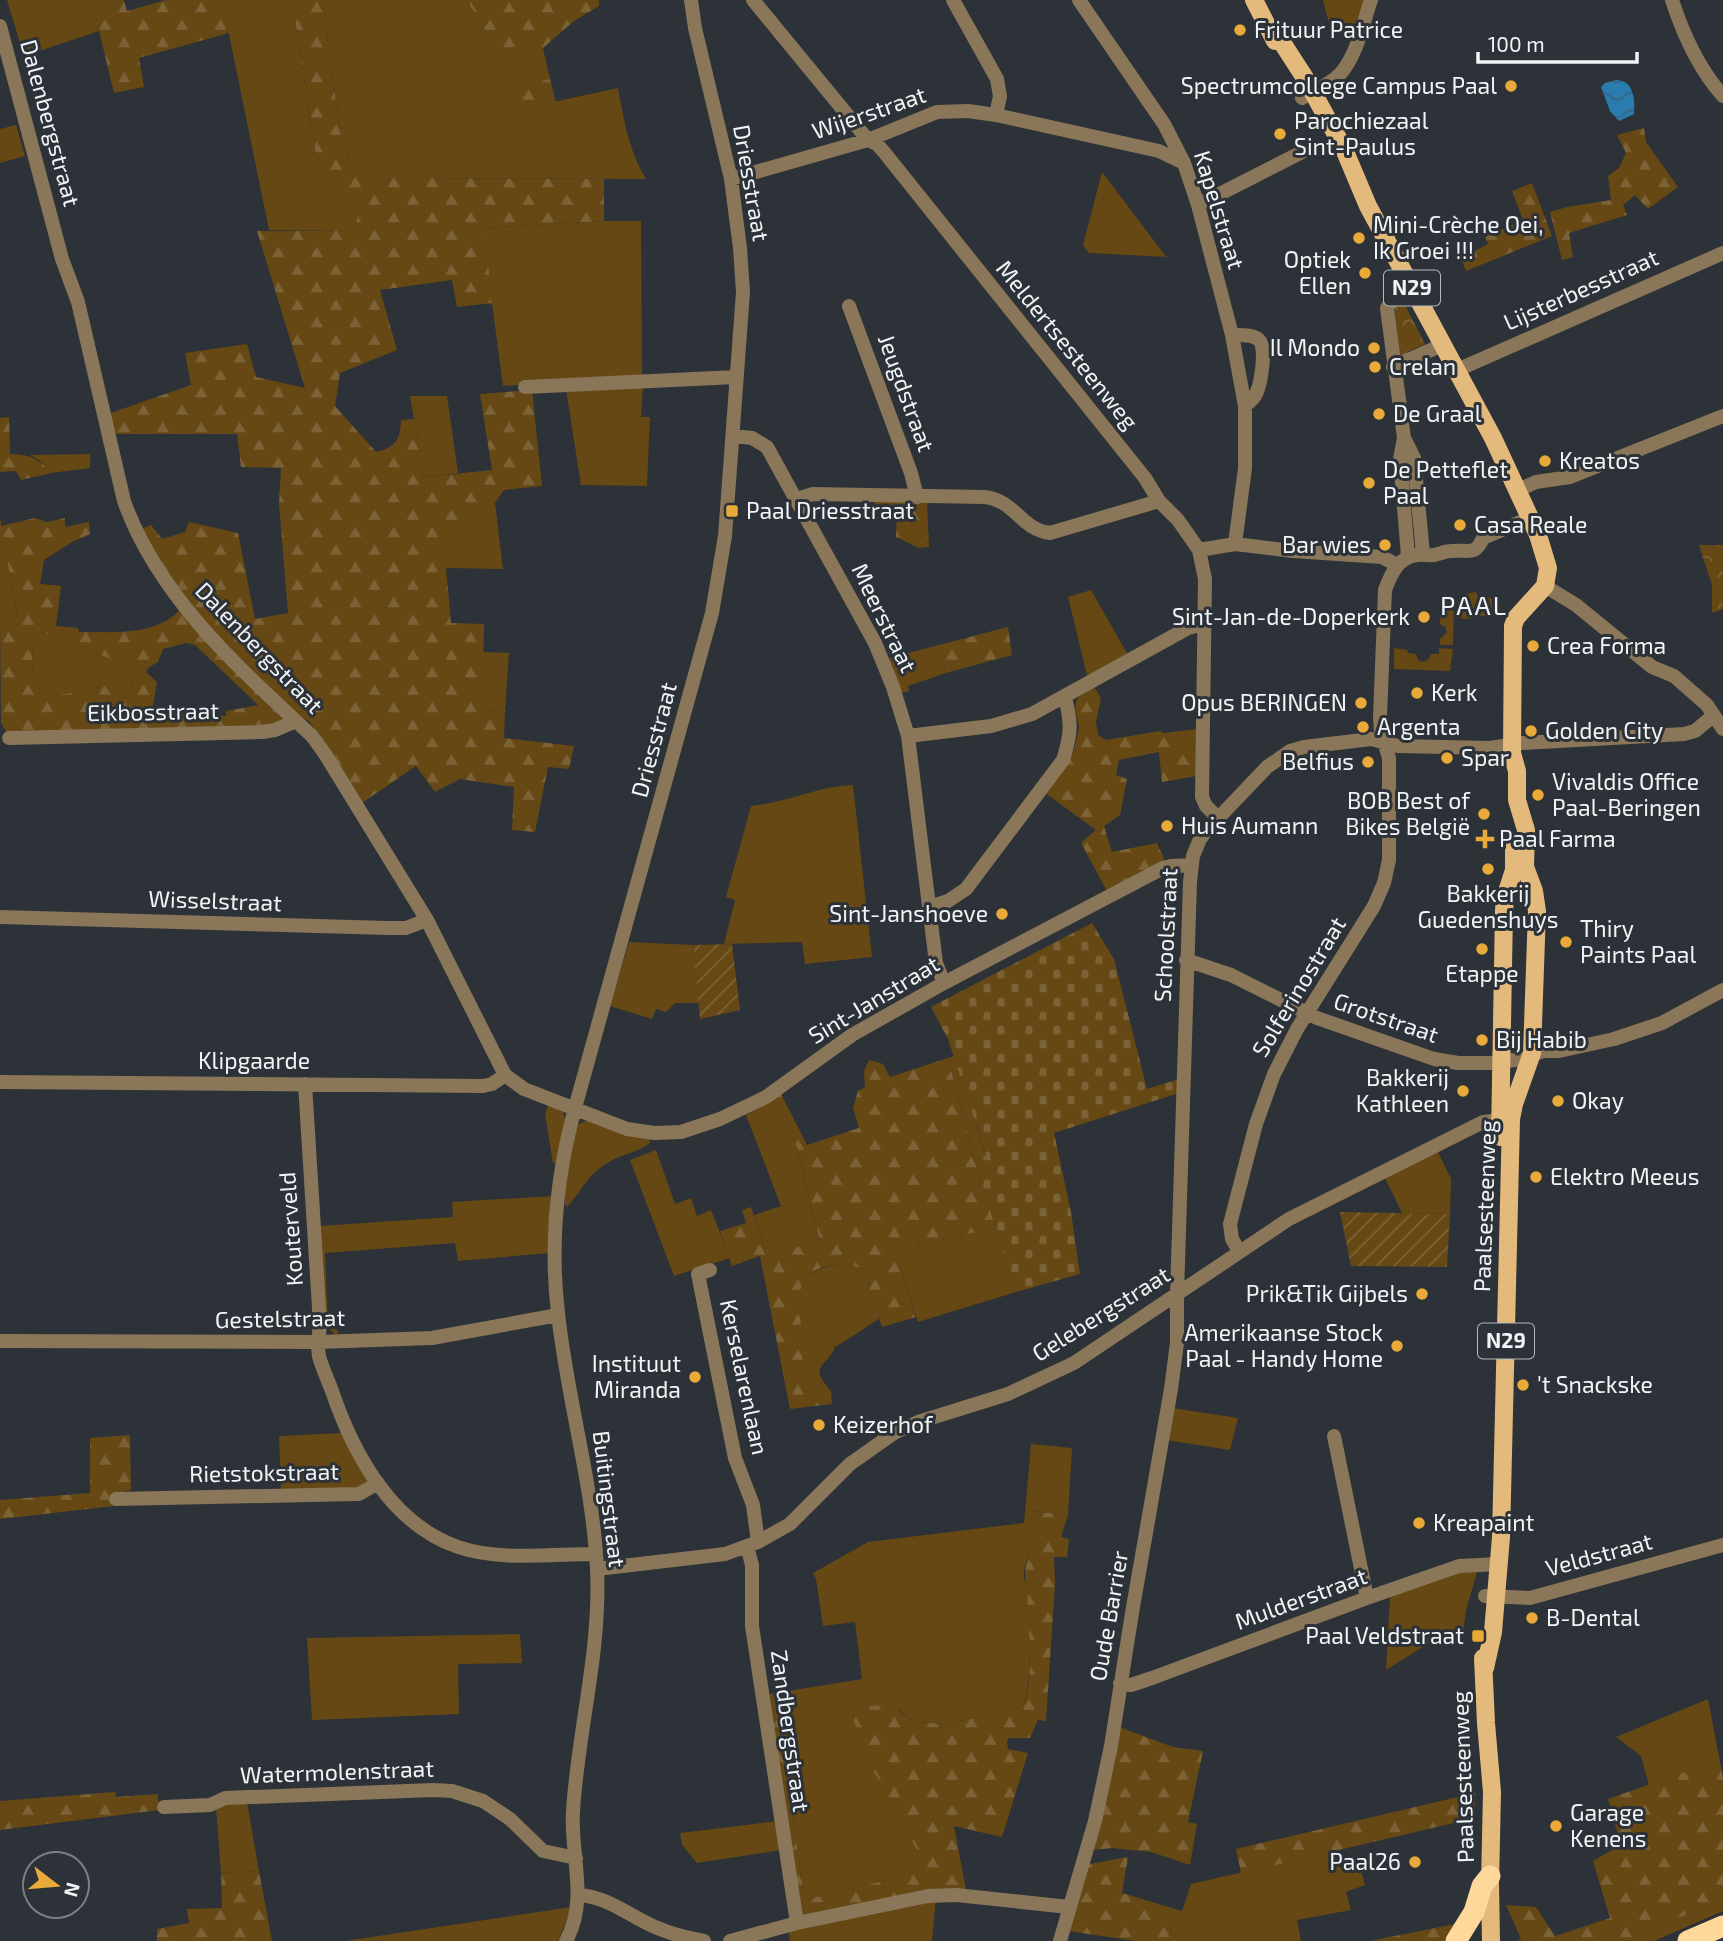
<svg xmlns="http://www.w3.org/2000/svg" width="1723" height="1941" viewBox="0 0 1723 1941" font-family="'Exo 2',sans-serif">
<defs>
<pattern id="forest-firs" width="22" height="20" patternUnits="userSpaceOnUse" patternTransform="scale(1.75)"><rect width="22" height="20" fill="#664814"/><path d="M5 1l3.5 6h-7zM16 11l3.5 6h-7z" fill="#7c6337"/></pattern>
<pattern id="cemetery-stones" width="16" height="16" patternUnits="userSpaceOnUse" patternTransform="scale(1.75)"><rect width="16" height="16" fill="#664814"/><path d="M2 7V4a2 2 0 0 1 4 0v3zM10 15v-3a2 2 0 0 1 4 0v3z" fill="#7c6337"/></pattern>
<pattern id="park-crowns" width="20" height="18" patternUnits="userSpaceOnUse" patternTransform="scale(1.75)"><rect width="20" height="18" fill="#664814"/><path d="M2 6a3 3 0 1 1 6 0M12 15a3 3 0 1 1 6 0" fill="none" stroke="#7c6337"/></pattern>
<pattern id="garden-furrows" width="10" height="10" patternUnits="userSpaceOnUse" patternTransform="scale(1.75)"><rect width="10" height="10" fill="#664814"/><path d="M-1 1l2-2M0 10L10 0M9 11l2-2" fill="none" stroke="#7c6337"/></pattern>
<pattern id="water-waves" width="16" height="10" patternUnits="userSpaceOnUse" patternTransform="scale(1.75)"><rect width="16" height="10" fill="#2a7caf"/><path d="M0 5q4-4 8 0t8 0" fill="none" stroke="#386582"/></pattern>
</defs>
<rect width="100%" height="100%" fill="#2c3237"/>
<path fill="#664814" d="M7 0H116L118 8 95 14 99 31 24 56Z
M222 0H292L316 155 330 184 358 216 355 230H269Z
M328 0H467L500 58 543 48 550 79 513 87 530 107 618 88C624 121 629 151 646 179L366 178 350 164 340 132 323 4Z
M1323 0H1366L1353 37 1330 27Z
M16 125 25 156 0 163V129Z
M1102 172 1164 254 1167 257 1089 253 1083 245Z
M604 221H641L642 376 503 386 482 228Z
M643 387 641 417H650L647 486 581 485 566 389Z
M410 396H447L458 473 424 477Z
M90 454V468L51 473 39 460 30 455Z
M495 503 503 569 446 568 441 524H480Z
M0 517 17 616 0 617Z
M1091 590 1128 655 1088 679 1068 597Z
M1476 592 1478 597 1485 596 1500 602 1501 616H1470L1469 619 1456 618 1458 600 1466 594Z
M1448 594 1454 599 1453 645H1440V639L1447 632 1445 627 1440 624 1441 596Z
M42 633C73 637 96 658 127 663L133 684 129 697C116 699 112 694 104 685L71 693 45 696C31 681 28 652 38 634Z
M935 646V654L942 652 946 673 908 686 909 691 901 693 889 658Z
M1394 648 1407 650 1408 653 1416 654 1418 660 1423 662 1428 660 1431 654H1439V648L1453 649 1450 671 1394 669Z
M483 652 509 653 505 710 482 711Z
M853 785 872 957 805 964 802 942 724 944 735 900 726 897 751 806C786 803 818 786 853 785Z
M629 942 693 945 699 1003H675L666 1012 656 1009 652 1019 610 1006Z
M954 1056 986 1156 974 1159 948 1058Z
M773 1100 797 1147 820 1243 766 1255 754 1215 781 1206 746 1115Z
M553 1104 563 1111 565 1119 556 1163H553L545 1114 548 1106Z
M588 1120 649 1138 650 1143C639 1152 622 1154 609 1162 585 1176 584 1189 567 1207L565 1204V1185L577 1125Z
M656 1150 675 1204 691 1198 697 1216 711 1210 730 1258 674 1276 630 1160Z
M1437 1150 1451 1179 1450 1214 1402 1213 1384 1176Z
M553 1196 549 1253 458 1261 455 1243 325 1253 328 1321 339 1332 336 1335 327 1327 324 1320 320 1226 453 1217 452 1202Z
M996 1228 1016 1292 918 1322 895 1250Z
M840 1264 861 1268 868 1278 871 1318 878 1315 879 1319C864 1328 850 1339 835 1347 827 1368 807 1364 831 1391L804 1381C803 1361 794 1299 802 1283 809 1269 826 1267 840 1264Z
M1172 1408 1238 1418 1230 1450 1166 1440Z
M342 1433 366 1473 367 1481 356 1489 281 1490 279 1436Z
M1031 1444 1072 1448 1068 1515 1032 1511 1039 1539C1032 1550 1025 1560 1024 1573 1023 1579 1026 1584 1027 1589 1030 1610 1033 1693 1022 1707L948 1724 915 1722 898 1710 907 1831 918 1852 917 1869 904 1876 808 1899 803 1885 786 1775 782 1725 769 1716 764 1695 862 1679 855 1622 823 1626 816 1579 813 1573 868 1542 1024 1523Z
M1473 1571 1477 1572 1466 1610 1463 1634 1438 1633 1434 1640 1386 1670 1390 1596 1455 1572Z
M520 1634 522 1663 458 1664 459 1714 312 1720 307 1638Z
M1708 1699 1720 1762 1649 1785 1641 1756 1616 1737Z
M230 1801 247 1802 259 1871 221 1873 216 1807Z
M778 1821 781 1850 697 1863 682 1845 680 1833Z
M1335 1851 1339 1867 1359 1863 1365 1885 1346 1892 1351 1910 1297 1920 1301 1941H1169L1172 1925 1182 1911 1191 1884Z
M936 1897 932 1941H790L788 1928Z
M1723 1899V1911L1654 1941H1625Z
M572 1907 558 1941H345Z"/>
<path fill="url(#forest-firs)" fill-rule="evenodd" d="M116 0H124L127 11 166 0H222L229 33 139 58 144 87 114 93 95 14 117 8Z
M292 0H328L323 4 340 132 350 164 366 178 604 179V221L483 228 493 303 457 307 452 280 380 290 397 350 340 373 335 406 376 452C396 447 400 440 401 420L414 419 424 477 492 470 480 394 532 390 542 486 504 490 480 524H442L451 623 484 624 482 711 505 710 504 738 574 746 569 769 548 767 535 832 512 830 514 787 460 779 435 792 416 766 362 803 310 722 295 713 271 727 7 733 1 723 0 617 17 615 1 526 35 518 47 522 65 518V527L89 522 90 534 72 542 44 560 40 584 61 586 56 626 78 628 79 632C113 632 154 636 179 611L156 556 141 529 151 525 162 539 185 532 189 522 238 533 255 619 288 613 279 503 281 468 241 467 237 434H114L108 414 191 385 185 353 247 344 256 377 305 388 257 231 354 230 358 216 330 184 316 155ZM42 633C73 637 96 658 127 663L133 684 129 697C116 699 112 694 104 685L71 693 45 696C31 681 28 652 38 634ZM186 643 195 645 258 705 226 711V716L152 711 157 682 146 672 149 667 158 662 163 649Z
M467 0H599V6L574 21 543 48 500 58Z
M550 79 556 103 529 107 518 102 512 87Z
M1644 128 1646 142 1678 187 1648 209 1635 195 1623 205 1627 215 1569 233 1573 257 1562 260 1550 212 1567 207 1611 200 1608 176 1619 168 1626 153 1617 135Z
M1532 183 1552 236 1466 271 1461 258 1488 244 1485 237 1523 220 1512 191Z
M9 417 10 454C29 455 38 457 51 473L21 480 16 471 0 472V418Z
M875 502H927L929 547 919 548 896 537 897 510 876 511Z
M1008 627 1012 655 946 673 942 652 935 654V646Z
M1094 687 1101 698 1096 722 1098 735 1106 740 1160 731 1164 733 1197 729V776L1162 782 1159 752 1119 760 1116 775 1127 779 1120 815 1104 826 1112 852 1157 843 1165 861 1108 893 1081 843 1096 830 1044 792 1061 772 1074 750 1079 727 1075 708 1076 702 1080 695Z
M948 1058 974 1159 996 1228 895 1250 916 1317 882 1327 878 1315 871 1318 868 1278 861 1268 840 1264 823 1267 811 1272 802 1283 799 1297 804 1381 831 1391 832 1404 790 1409 760 1256 732 1266 720 1231 746 1223 742 1210 751 1207 766 1255 820 1242 797 1147 773 1100 781 1094 807 1145 859 1128 853 1108 858 1091 865 1087 864 1071 869 1060 883 1064 890 1077Z
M130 1435 131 1490 122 1492 123 1505 0 1519V1500L90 1493V1438Z
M1031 1511 1068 1515 1061 1537 1069 1539 1067 1557H1054L1055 1583 1046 1721 1038 1720 1030 1738H1009L1007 1742 1008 1749 1028 1753 1002 1837 954 1826 967 1895 803 1916 769 1716 774 1714 779 1717 782 1725 786 1775 803 1885 808 1899 904 1876 917 1869 918 1852 864 1753 853 1717 870 1706 889 1705 915 1722 948 1724 1022 1707C1035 1691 1028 1614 1027 1590 1022 1570 1027 1556 1039 1539Z
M1119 1727 1173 1747 1203 1751 1188 1822 1197 1824 1190 1865 1151 1852 1112 1848 1093 1850Z
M1720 1762 1723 1778V1899L1625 1941H1517L1521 1939 1506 1905 1536 1907 1555 1936 1610 1918 1593 1861 1621 1845 1608 1799 1682 1773Z
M115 1792 116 1797 157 1794 160 1810 0 1830V1801Z
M1475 1793V1818L1241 1873 1236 1849Z
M1128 1857 1122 1893 1182 1911 1172 1925 1169 1941H1136L1068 1931 1084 1871 1090 1864Z
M259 1871 272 1941H157V1929L189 1923 187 1909 222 1908 221 1873Z
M1455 1924 1446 1941H1370Z"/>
<path fill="url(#cemetery-stones)" d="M1092 923 1114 959 1147 1089 1179 1079V1093L1054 1133 1071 1212 1080 1274 1016 1292 974 1159 986 1155 948 1039 931 1007Z"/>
<path fill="url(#park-crowns)" d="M1402 299 1425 344 1407 352 1404 359H1400L1394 302Z
M1699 545H1723V609L1712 613V585Z"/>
<path fill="url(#garden-furrows)" d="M732 944 740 1010 700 1019 693 945Z
M1340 1212 1450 1214 1447 1267 1351 1266Z"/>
<path fill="url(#water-waves)" d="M1616 80C1634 80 1635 100 1634 114L1619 121 1610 111 1601 87 1605 83Z"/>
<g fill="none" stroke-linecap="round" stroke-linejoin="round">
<path stroke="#8a7658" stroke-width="14" d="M753 0 868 140 877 144 884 152 1145 478 1159 501 1178 520 1199 550 1205 579 1202 797 1206 806 1218 818
M953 0 997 79 1000 96 996 115
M1079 0 1164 124 1184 163 1198 205 1232 335 1245 406V468L1235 544
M1672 0C1683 34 1699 69 1723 96
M0 26 62 259 78 302 124 501C158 597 240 669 312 736L325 754 427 920 505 1075 524 1089 627 1129 654 1133 681 1132 720 1119 766 1097 852 1035 944 983 1163 868 1171 866 1192 865
M1302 98C1315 91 1331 84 1341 73 1357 55 1363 23 1371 0
M731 179 868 140 937 112 968 111 996 115 1159 151 1184 163
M1198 205 1304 151
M849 306 911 473 917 497
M1232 335C1240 335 1253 334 1259 340 1267 347 1261 384 1256 394 1254 399 1250 402 1245 406
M1393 367 1442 345
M1457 370 1723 253
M525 387 736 377
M733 436 752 438 767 447 875 643 893 687 908 736 936 963 944 983
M1404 438 1414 458 1423 554
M1518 490 1536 482 1570 477 1723 416
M797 499 813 494 985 497C1016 501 1020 529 1050 533L1159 501
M1199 550 1235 544 1293 551 1382 557 1397 565
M1408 556 1400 459 1404 438 1387 308 1393 298 1412 288
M1545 586 1576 605 1652 667 1674 676 1707 705 1723 729
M908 736 991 726 1032 714 1188 628 1205 624
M9 738 262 732 275 730 296 721
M930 907 948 901 966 889 1063 760C1071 734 1072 724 1065 698
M0 917 388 928H406L427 920
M1186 960 1231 975 1317 1018 1434 1059 1458 1063H1491L1523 1059 1543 1051H1559L1614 1039 1662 1023 1723 990
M0 1082 483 1086 492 1084 505 1075
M305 1084 320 1324C319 1334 317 1345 319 1356 322 1368 328 1380 332 1391 353 1453 391 1524 458 1547 498 1561 553 1554 595 1554
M1239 1251 1232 1239 1230 1224 1256 1124 1274 1074 1297 1029 1374 906 1384 883 1389 860V758L1381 732 1380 717 1385 590C1391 574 1398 557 1417 555 1423 554 1429 556 1434 555 1440 554 1445 551 1451 551 1468 549 1475 557 1483 538L1530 518
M710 1270 698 1274 735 1458 753 1505 758 1542
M0 1341 318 1342 432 1338 558 1315
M1334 1436 1367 1598
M116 1499 359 1494 378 1483
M747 1546 752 1565V1626L797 1923
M597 1569 725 1554 758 1542 790 1524 850 1464 894 1433 918 1422 1008 1394 1074 1363 1289 1219 1483 1122 1510 1119
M1485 1596 1530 1598 1723 1545
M1120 1684 1131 1685 1152 1678 1367 1598 1459 1566 1499 1564
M164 1807 210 1805 225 1798 433 1790 452 1791 483 1801 510 1819 543 1851 576 1858
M579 1895C609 1897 629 1916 655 1927 671 1934 687 1938 704 1941
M566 1941C589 1899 570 1856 573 1811 578 1730 601 1651 597 1569 593 1483 567 1399 558 1313 550 1245 557 1174 575 1108L712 613 725 536 743 292 740 248 731 179 695 28 691 0
M730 1941 797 1923 928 1896 956 1895 1069 1907
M1060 1941 1095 1821 1111 1746 1132 1613 1171 1389 1177 1343V1294L1190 882 1193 856 1200 839 1206 831 1267 767 1290 751 1304 747 1371 739 1398 746 1490 748 1522 743 1684 734 1695 731 1713 716"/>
<path stroke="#e3ba7b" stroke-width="18" d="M1254 0 1275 41
M1273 32 1283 44 1305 78 1344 149 1368 206 1493 438 1538 535 1548 568 1545 586 1516 618 1513 626 1512 753 1517 771V800L1526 830 1525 867 1534 891 1537 911 1532 1053 1514 1104 1511 1119 1501 1537 1493 1632 1485 1668
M1500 1137 1504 911 1505 898 1514 870V848
M1483 1658 1486 1723 1492 1792 1490 1884 1491 1941"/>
<path stroke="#fed79b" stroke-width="21" d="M1456 1941 1474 1912 1482 1886 1490 1876
M1688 1941 1723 1926"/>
</g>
<g fill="#eaaa39" stroke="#2c3237" stroke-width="2.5">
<circle cx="1240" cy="30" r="7"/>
<circle cx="1511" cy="86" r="7"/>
<circle cx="1280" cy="134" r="7"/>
<circle cx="1359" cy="238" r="7"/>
<circle cx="1365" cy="273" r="7"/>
<circle cx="1374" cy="348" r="7"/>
<circle cx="1375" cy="367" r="7"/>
<circle cx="1379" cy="414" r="7"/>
<circle cx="1545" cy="461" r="7"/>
<circle cx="1369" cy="483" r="7"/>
<rect x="725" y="504" width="14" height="14" rx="3.5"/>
<circle cx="1460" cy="525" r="7"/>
<circle cx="1385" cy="545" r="7"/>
<circle cx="1424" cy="617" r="7"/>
<circle cx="1533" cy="646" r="7"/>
<circle cx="1417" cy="693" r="7"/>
<circle cx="1361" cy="703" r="7"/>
<circle cx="1363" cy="727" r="7"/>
<circle cx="1531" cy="731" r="7"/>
<circle cx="1447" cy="758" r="7"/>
<circle cx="1368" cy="762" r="7"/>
<circle cx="1538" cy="795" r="7"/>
<circle cx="1484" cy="814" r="7"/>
<circle cx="1167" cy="826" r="7"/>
<path d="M1481.5 828.5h7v7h7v7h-7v7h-7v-7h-7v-7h7z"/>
<circle cx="1488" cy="869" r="7"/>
<circle cx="1002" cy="914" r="7"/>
<circle cx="1566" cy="942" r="7"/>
<circle cx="1482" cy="949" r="7"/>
<circle cx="1482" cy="1040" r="7"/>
<circle cx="1463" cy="1091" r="7"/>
<circle cx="1558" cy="1101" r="7"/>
<circle cx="1536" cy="1177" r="7"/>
<circle cx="1422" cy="1294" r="7"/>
<circle cx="1397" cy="1346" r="7"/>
<circle cx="695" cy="1377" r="7"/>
<circle cx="1523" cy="1385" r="7"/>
<circle cx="819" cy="1425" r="7"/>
<circle cx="1419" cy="1523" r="7"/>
<circle cx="1532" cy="1618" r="7"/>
<rect x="1471" y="1629" width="14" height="14" rx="3.5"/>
<circle cx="1556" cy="1826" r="7"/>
<circle cx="1415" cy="1862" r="7"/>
</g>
<g text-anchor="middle" stroke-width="6" stroke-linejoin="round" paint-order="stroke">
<g fill="#2c3237" stroke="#b5babe" stroke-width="2">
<rect x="1384" y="270.5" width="56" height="35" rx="5"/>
<rect x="1478" y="1323.5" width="56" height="35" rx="5"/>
</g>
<g font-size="21" font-weight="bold" fill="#f0f4f8">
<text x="1412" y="295">N29</text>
<text x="1506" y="1348">N29</text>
</g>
<g font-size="23" fill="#f0f4f8" stroke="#2c3237" text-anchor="start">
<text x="1254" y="38">Frituur Patrice</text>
<text x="1497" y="94" text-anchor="end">Spectrumcollege Campus Paal</text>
<text x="1294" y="129">Parochiezaal<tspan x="1294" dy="26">Sint-Paulus</tspan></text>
<text x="1373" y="233">Mini-Crèche Oei,<tspan x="1373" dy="26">Ik Groei !!!</tspan></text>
<text x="1351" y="268" text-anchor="end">Optiek<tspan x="1351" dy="26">Ellen</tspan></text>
<text x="1360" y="356" text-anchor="end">Il Mondo</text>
<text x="1389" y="375">Crelan</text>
<text x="1393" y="422">De Graal</text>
<text x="1559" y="469">Kreatos</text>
<text x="1383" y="478">De Petteflet<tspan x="1383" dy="26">Paal</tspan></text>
<text x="746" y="519">Paal Driesstraat</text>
<text x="1474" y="533">Casa Reale</text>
<text x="1371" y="553" text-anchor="end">Bar wies</text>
<text x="1410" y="625" text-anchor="end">Sint-Jan-de-Doperkerk</text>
<text x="1547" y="654">Crea Forma</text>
<text x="1431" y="701">Kerk</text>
<text x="1347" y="711" text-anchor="end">Opus BERINGEN</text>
<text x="1377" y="735">Argenta</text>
<text x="1545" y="739">Golden City</text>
<text x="1461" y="766">Spar</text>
<text x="1354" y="770" text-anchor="end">Belfius</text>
<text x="1552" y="790">Vivaldis Office<tspan x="1552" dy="26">Paal-Beringen</tspan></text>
<text x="1470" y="809" text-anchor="end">BOB Best of<tspan x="1470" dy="26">Bikes België</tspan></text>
<text x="1181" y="834">Huis Aumann</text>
<text x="1499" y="847">Paal Farma</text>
<text x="1488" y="902" text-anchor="middle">Bakkerij<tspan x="1488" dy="26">Guedenshuys</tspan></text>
<text x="988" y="922" text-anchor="end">Sint-Janshoeve</text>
<text x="1580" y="937">Thiry<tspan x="1580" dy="26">Paints Paal</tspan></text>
<text x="1482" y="982" text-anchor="middle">Etappe</text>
<text x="1496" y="1048">Bij Habib</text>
<text x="1449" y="1086" text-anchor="end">Bakkerij<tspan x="1449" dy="26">Kathleen</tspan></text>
<text x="1572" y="1109">Okay</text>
<text x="1550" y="1185">Elektro Meeus</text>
<text x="1408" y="1302" text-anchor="end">Prik&amp;Tik Gijbels</text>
<text x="1383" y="1341" text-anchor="end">Amerikaanse Stock<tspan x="1383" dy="26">Paal - Handy Home</tspan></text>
<text x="681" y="1372" text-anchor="end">Instituut<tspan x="681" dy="26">Miranda</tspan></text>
<text x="1537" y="1393">'t Snackske</text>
<text x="833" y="1433">Keizerhof</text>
<text x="1433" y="1531">Kreapaint</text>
<text x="1546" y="1626">B-Dental</text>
<text x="1464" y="1644" text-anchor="end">Paal Veldstraat</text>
<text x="1570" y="1821">Garage<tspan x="1570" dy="26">Kenens</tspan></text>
<text x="1401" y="1870" text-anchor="end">Paal26</text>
</g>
<g font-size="23" fill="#f0f4f8" stroke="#2c3237">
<text transform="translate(869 113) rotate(-19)" y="8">Wijerstraat</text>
<text transform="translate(50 123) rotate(75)" y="8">Dalenbergstraat</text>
<text transform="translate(751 183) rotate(80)" y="8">Driesstraat</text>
<text transform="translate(1219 210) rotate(73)" y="8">Kapelstraat</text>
<text transform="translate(1581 290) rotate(-24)" y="8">Lijsterbesstraat</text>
<text transform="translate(1067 345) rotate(51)" y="8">Meldertsesteenweg</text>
<text transform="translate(906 393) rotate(70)" y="8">Jeugdstraat</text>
<text transform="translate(884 618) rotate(64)" y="8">Meerstraat</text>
<text transform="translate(259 648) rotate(46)" y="8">Dalenbergstraat</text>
<text transform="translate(153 712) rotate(-1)" y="8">Eikbosstraat</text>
<text transform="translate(654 740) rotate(-75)" y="8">Driesstraat</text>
<text transform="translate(215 901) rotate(2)" y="8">Wisselstraat</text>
<text transform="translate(1166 935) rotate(-87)" y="8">Schoolstraat</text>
<text transform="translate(1299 987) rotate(-59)" y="8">Solferinostraat</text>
<text transform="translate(874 1000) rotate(-31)" y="8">Sint-Janstraat</text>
<text transform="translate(1386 1018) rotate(19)" y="8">Grotstraat</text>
<text x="254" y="1069">Klipgaarde</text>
<text transform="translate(1485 1206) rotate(-88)" y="8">Paalsesteenweg</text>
<text transform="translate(291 1229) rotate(-94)" y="8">Kouterveld</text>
<text transform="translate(1101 1314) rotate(-32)" y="8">Gelebergstraat</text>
<text transform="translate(280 1319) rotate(-1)" y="8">Gestelstraat</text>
<text transform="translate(744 1377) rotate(78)" y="8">Kerselarenlaan</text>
<text transform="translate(264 1473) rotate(-1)" y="8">Rietstokstraat</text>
<text transform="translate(609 1499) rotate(83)" y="8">Buitingstraat</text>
<text transform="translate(1599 1555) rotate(-15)" y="8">Veldstraat</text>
<text transform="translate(1301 1599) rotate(-20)" y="8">Mulderstraat</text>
<text transform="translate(1109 1616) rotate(-80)" y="8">Oude Barrier</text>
<text transform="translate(790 1731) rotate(82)" y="8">Zandbergstraat</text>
<text transform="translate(337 1772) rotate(-2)" y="8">Watermolenstraat</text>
<text transform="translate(1463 1777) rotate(-92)" y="8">Paalsesteenweg</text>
</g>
<g font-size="26" letter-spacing="2" fill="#f0f4f8" stroke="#2c3237">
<text x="1474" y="615">PAAL</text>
</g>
</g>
<g transform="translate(56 1885) rotate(106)"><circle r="33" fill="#2c3237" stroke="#7a8084" stroke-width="2"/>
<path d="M0-5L12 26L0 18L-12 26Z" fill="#eaaa39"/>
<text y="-10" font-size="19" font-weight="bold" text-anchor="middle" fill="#f0f4f8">N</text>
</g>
<path d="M1478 52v10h159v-10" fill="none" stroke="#f0f4f8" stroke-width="3.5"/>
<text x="1488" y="52" font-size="21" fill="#f0f4f8" stroke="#2c3237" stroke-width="5" paint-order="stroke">100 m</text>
</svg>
